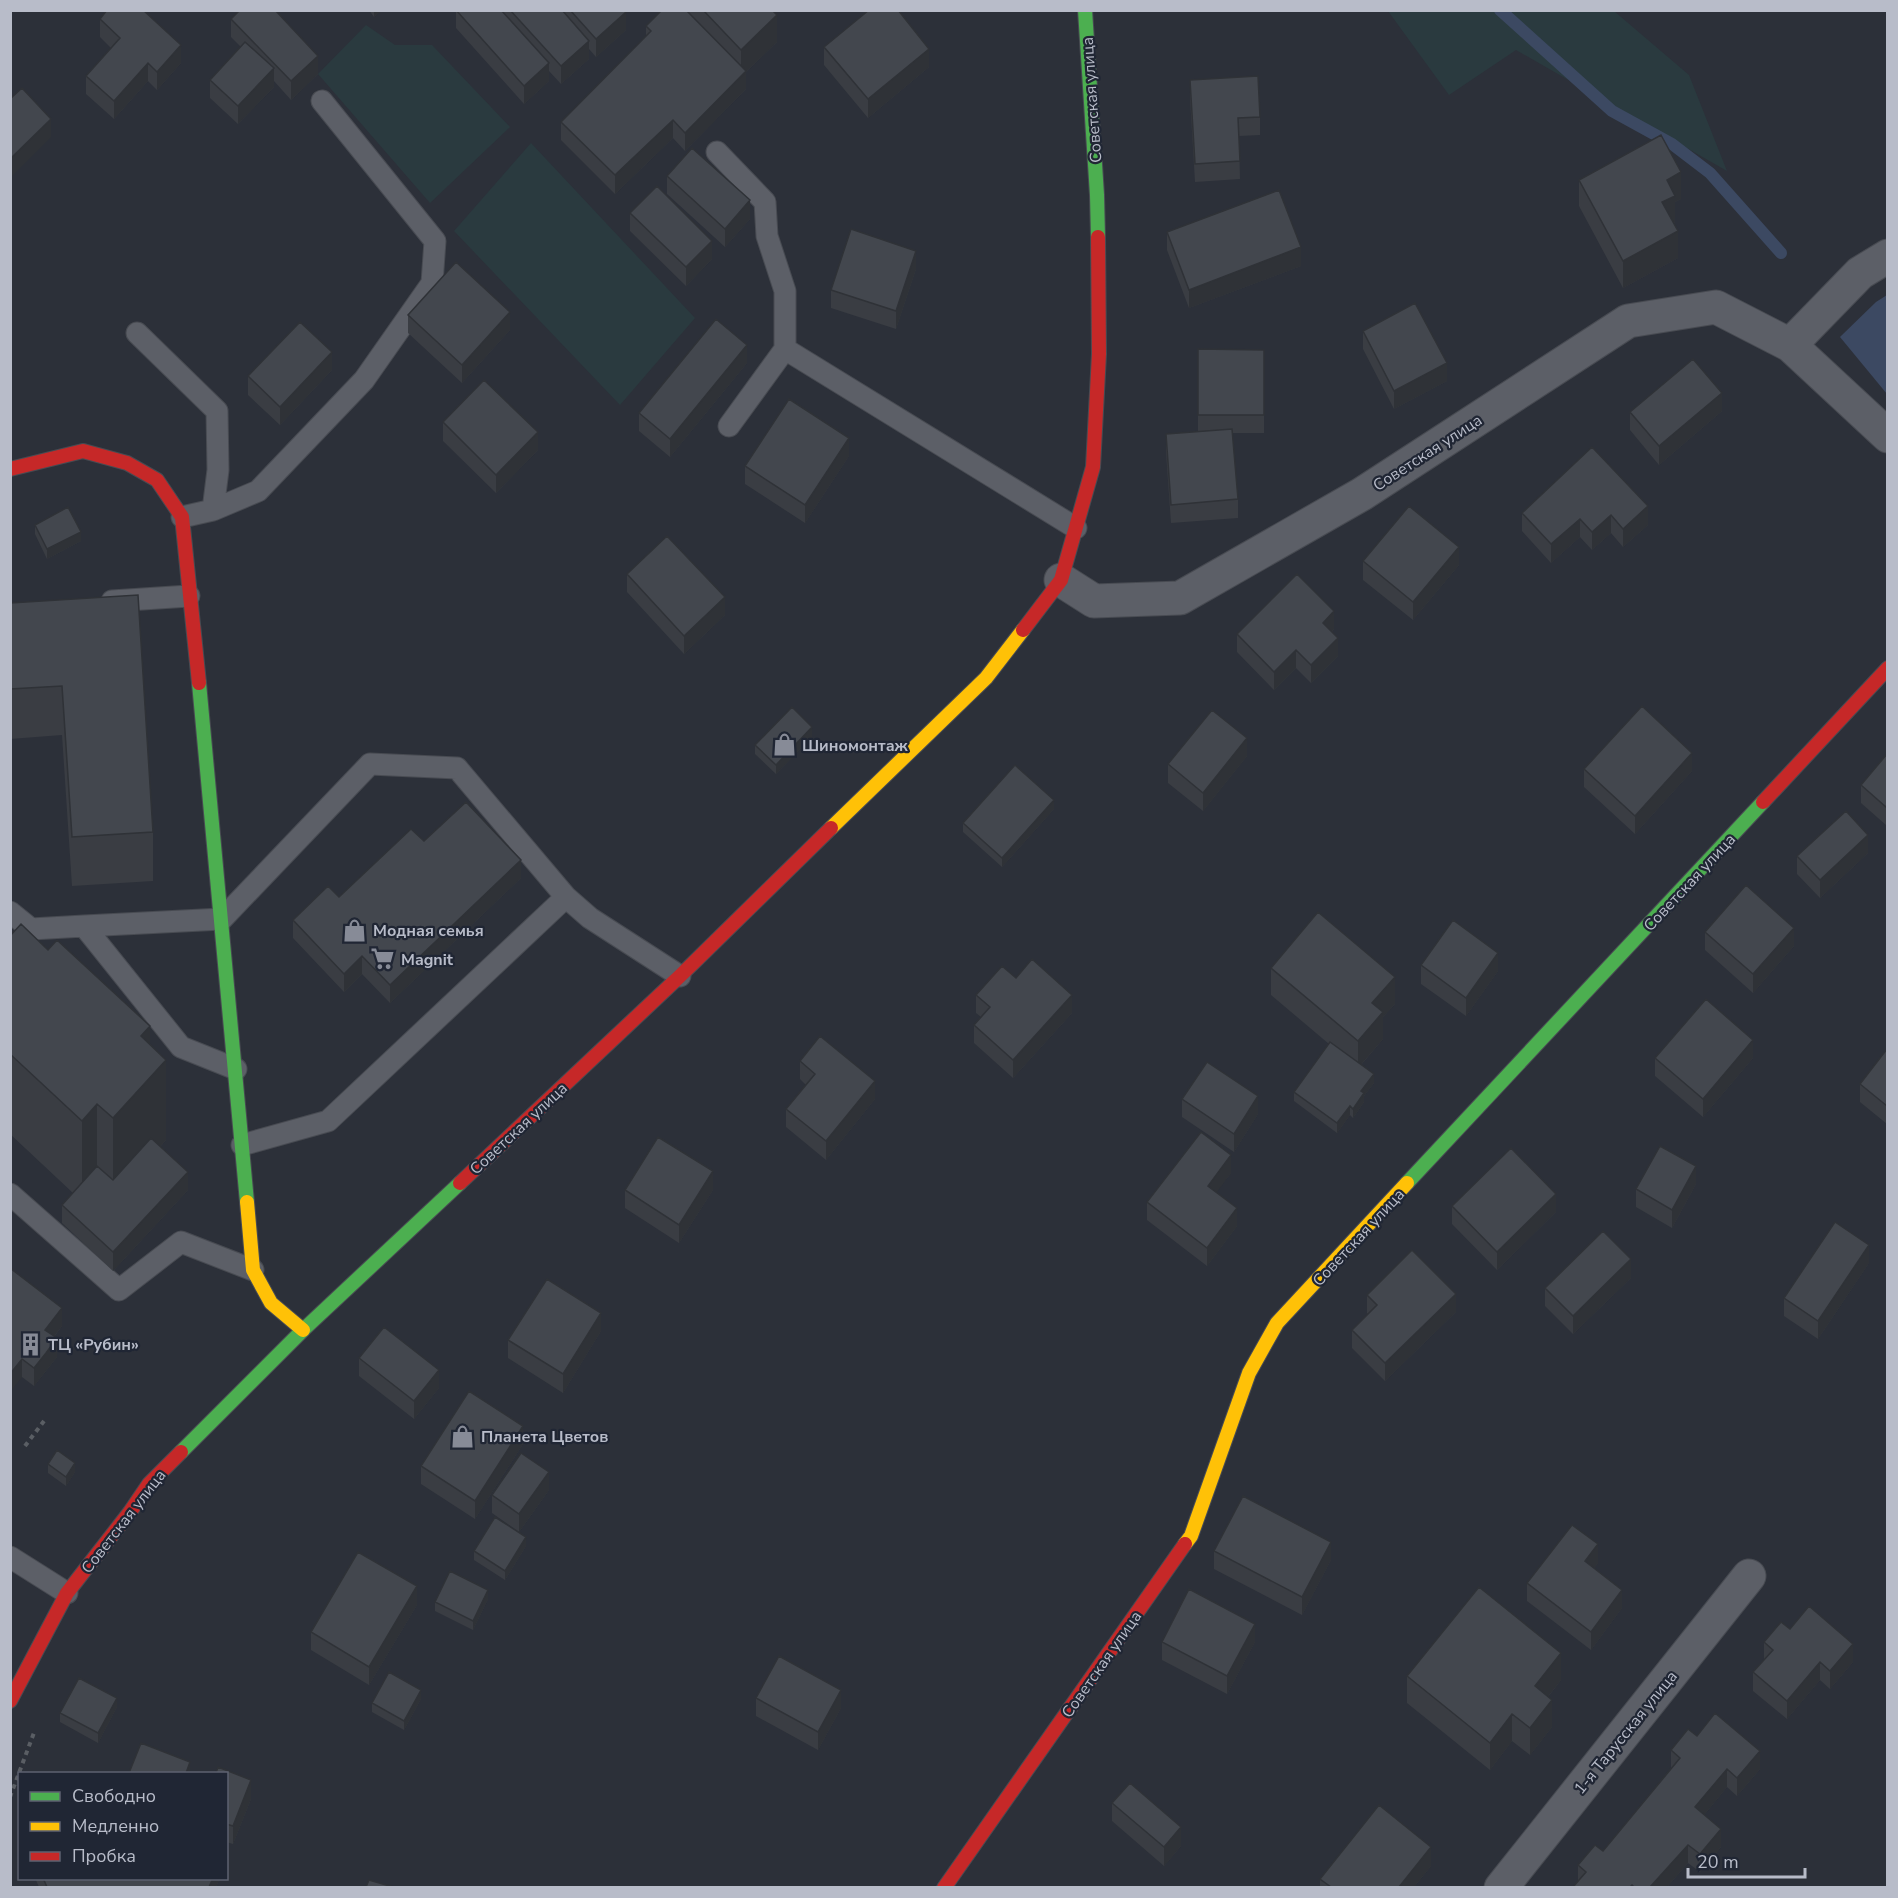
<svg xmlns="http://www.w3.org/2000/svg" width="1898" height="1898" viewBox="0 0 1898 1898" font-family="'Nunito Sans',sans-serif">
<rect width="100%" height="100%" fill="#2c3039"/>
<path fill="#2a3a3f" d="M1388 11H1614L1689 75 1727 171 1516 50 1449 95Z
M366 25 395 45H432L510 127 430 203 318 74Z
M531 143 695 318 620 405 454 231Z"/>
<path fill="#3c4962" d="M1887 295V394L1840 337 1876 302Z"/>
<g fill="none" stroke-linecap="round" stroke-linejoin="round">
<path stroke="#3c4962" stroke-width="12" d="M1500 10 1612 111 1672 144 1710 173 1781 253"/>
<defs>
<path id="lane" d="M717 152 765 202 767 236 785 291V349
M137 333 217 411 218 470 213 510
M729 426 785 349 1076 528
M182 517 213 510 258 491 364 380 432 283 435 241 322 101
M112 601 189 596
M10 912 31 929 84 926 181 1047 236 1069
M84 926 222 919 370 764 457 768 566 897
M242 1145 328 1121 566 897 590 918 680 976
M10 1194 119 1290 181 1242 253 1270
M10 1557 67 1593"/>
<path id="street" d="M1790 345 1888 436
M1061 580 1094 601 1180 598 1362 494 1628 321 1716 307 1790 345 1860 273 1888 256
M1501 1888 1749 1576"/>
<path id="fast" d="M1085 10 1097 195 1098 237
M199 683 247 1202
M1407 1183 1763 802
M181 1452 303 1330 460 1183"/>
<path id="slow" d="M831 828 986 678 1023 630
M247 1202 253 1270 271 1303 303 1330
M1185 1544 1191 1536 1249 1373 1277 1323 1407 1183"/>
<path id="jam" d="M10 469 83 451 127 463 157 480 182 517 199 683
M1023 630 1061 580 1093 467 1099 354 1098 237
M1763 802 1888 668
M460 1183 680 976 831 828
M10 1701 67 1593 130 1512 149 1484 181 1452
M944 1888 1185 1544"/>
</defs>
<use href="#lane" stroke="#484b52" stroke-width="23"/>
<use href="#street" stroke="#484b52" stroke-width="35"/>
<use href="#fast" stroke="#484b52" stroke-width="16"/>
<use href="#slow" stroke="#484b52" stroke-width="16"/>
<use href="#jam" stroke="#484b52" stroke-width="16"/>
<path stroke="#5a5e64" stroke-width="4" stroke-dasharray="4.5 4.5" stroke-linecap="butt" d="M25 1446 44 1421
M10 1797 35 1730"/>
<use href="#lane" stroke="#5c5f67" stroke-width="21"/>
<use href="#street" stroke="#5c5f67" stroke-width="33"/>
<use href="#fast" stroke="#4caf50" stroke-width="14"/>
<use href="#slow" stroke="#ffc107" stroke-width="14"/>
<use href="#jam" stroke="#c62828" stroke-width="14"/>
</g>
<path fill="#3a3d43" d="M369 10H382L374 17Z
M456 10H624L626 30 596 57 589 49V59L561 84 549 71V81L524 104 456 28Z
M662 10H772L777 42 746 72V89L685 151 673 138 615 194 561 140V122L646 36V26Z
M100 19 181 63 157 90 148 81 114 119 86 94V76L111 48 100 37Z
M231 19 318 74 291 100 274 81V87L238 124 210 98V80L241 47 231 37Z
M824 47 929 67 868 118 824 65Z
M1190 80 1260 117V135L1239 136 1240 179 1195 182 1190 98Z
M667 176 750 219 725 247 667 194Z
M1579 180 1681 199 1675 202V222L1674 223 1678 258 1623 288 1579 206Z
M630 213 712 259 686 286 630 231Z
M1167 232 1301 266 1189 308 1167 250Z
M916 269 896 329 831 308V290Z
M408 315 510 330 462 383 408 333Z
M1363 331 1447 381 1394 409 1363 349Z
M1198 349 1264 350V433H1232L1238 499V518L1171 523 1166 452V434L1198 432Z
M747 363 670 457 639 431V413Z
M332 370 280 425 248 395V376Z
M1722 411 1659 465 1630 430V412Z
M443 422 538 450 496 493 443 441Z
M1592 447 1648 525 1623 547 1611 533 1592 550 1580 537 1551 563 1522 531V513Z
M849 456 805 523 745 484V466Z
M35 525 81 541 47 559 35 534Z
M1363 561 1459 565 1413 620 1363 580Z
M627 574 725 615 684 654 627 592Z
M10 603 153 832V881L72 886 62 735 10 739Z
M1334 629 1332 632 1338 656 1311 683 1296 668 1274 690 1237 652V634Z
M812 737 776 774 755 754V745Z
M1887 754 1886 825 1861 803V785Z
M1247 756 1203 811 1168 783V764Z
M1584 769 1692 771 1635 834 1584 787Z
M1054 809 1002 867 963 832V823Z
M424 841 521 878 390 1003 362 974 344 992 293 938V920L339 897Z
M1868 853 1820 898 1797 874V856Z
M1705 932 1794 946 1753 993 1705 950Z
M10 936 150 1044 166 1140 160 1147 188 1190 113 1271 62 1223V1205L73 1193 10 1134Z
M1421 965 1498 971 1466 1016 1421 984Z
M1271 968 1395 1004 1383 1017V1039L1361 1065 1374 1083 1364 1096V1102L1353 1118 1350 1115 1337 1133 1294 1101V1092L1329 1044 1271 995Z
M1016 978 1072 1013 1013 1078 974 1043V1025L981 1017 976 1013V995Z
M1887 1049V1124L1860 1102V1084Z
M1655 1058H1753L1703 1117 1655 1076Z
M800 1061 875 1099 826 1160 786 1127V1109L806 1085 800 1079Z
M1182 1099 1258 1114 1234 1152 1182 1117Z
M1231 1173 1216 1192 1237 1226 1207 1266 1147 1220V1202Z
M1696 1184 1672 1228 1636 1207V1189Z
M625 1190H713L679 1243 625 1208Z
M1452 1206 1556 1212 1497 1270 1452 1224Z
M1869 1263 1818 1339 1784 1316V1298Z
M10 1268 62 1326 54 1337 57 1357 34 1386 22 1377Z
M1631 1278 1573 1334 1545 1306V1288Z
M1367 1295 1456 1312 1385 1381 1352 1348V1330L1368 1314 1367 1313Z
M601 1331 563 1393 508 1358V1340Z
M359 1358 439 1388 414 1419 359 1376Z
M523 1444 475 1519 421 1484V1466Z
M48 1464 75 1472 66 1486 48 1473Z
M549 1490 519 1532 492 1513V1495Z
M526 1546 505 1580 474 1560V1551Z
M1214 1551 1331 1560 1302 1615 1214 1569Z
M1598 1563 1594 1568 1622 1608 1591 1650 1527 1601V1583Z
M488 1599 473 1630 435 1611V1602Z
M417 1605 369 1685 311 1650V1632Z
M1790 1629 1853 1662 1830 1689 1820 1680 1787 1719 1753 1691V1672L1764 1660V1642Z
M1162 1642H1255L1227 1694 1162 1660Z
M1407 1676 1561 1680 1548 1697 1552 1727 1530 1755 1512 1741 1490 1770 1407 1703Z
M756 1698 841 1708 818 1750 756 1716Z
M421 1699 404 1730 372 1712V1703Z
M117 1707 98 1743 60 1722V1713Z
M1697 1736 1760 1769 1737 1796 1727 1787 1704 1815 1721 1847 1700 1872 1688 1863 1667 1887H1573L1578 1881V1865L1603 1851 1671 1768V1750Z
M226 1773 251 1799 233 1844 226 1842Z
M1112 1803 1181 1846 1164 1866 1112 1821Z
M1431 1866 1414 1887H1320V1879Z
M35 1878H220L216 1887H39Z"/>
<path fill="#2f3237" d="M374 10H382L374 17Z
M626 12V30L596 57V39Z
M777 15V42L746 72V89L685 151V133L741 76V50Z
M589 41V59L561 84V66Z
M181 45V63L157 90V72Z
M929 49V67L868 118V99Z
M318 56V74L291 100V81Z
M148 63V81L114 119V101Z
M549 63V81L524 104V86Z
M274 68V87L238 124V106Z
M51 119V137L10 178V159Z
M673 120V138L615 194V175Z
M1681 172V199L1675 202V222L1662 229V202L1667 180Z
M750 200V219L725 247V229Z
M1678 231V258L1623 288V261Z
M712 241V259L686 286V267Z
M1301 247V266L1189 308V290Z
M916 251V269L896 329V311Z
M510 312V330L462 383V365Z
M747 345V363L670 457V439Z
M332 352V370L280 425V407Z
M1447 363V381L1394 409V391Z
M1722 393V411L1659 465V446Z
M538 432V450L496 493V475Z
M849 438V456L805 523V505Z
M1648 506V525L1623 547V529Z
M1611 515V533L1592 550V532Z
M1580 519V537L1551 563V544Z
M81 532V541L47 559V549Z
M1459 547V565L1413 620V602Z
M725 597V615L684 654V636Z
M1334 611V629L1323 641V623Z
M1338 638V656L1311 683V665Z
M1296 650V668L1274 690V672Z
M812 727V737L776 774V765Z
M1247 738V756L1203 811V793Z
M1692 753V771L1635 834V816Z
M1054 800V809L1002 867V858Z
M1887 805V823L1886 825V807Z
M1868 835V853L1820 898V880Z
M521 860V878L390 1003V985Z
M1794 928V946L1753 993V974Z
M1498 953V971L1466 1016V998Z
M362 956V974L344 992V974Z
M1395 977V1004L1383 1017V1039L1358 1068V1041L1372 1003Z
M1072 995V1013L1013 1078V1060Z
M150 1026V1078L166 1060V1140L113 1198V1118L141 1036Z
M1753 1040V1058L1703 1117V1099Z
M1374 1074V1083L1364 1096V1102L1353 1118V1109L1361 1091Z
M875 1081V1099L826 1160V1141Z
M1258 1096V1114L1234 1152V1134Z
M97 1104V1184L82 1201V1121Z
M1350 1106V1115L1337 1133V1123Z
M1231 1155V1173L1208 1204V1186Z
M1696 1166V1184L1672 1228V1210Z
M713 1171V1190L679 1243V1225Z
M188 1172V1190L113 1271V1252Z
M1556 1194V1212L1497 1270V1252Z
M1237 1208V1226L1207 1266V1248Z
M1869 1245V1263L1818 1339V1321Z
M1631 1259V1278L1573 1334V1316Z
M1456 1294V1312L1385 1381V1363Z
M62 1308V1326L45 1348V1330Z
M601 1313V1331L563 1393V1374Z
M57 1338V1357L34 1386V1368Z
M22 1359V1377L10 1392V1374Z
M439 1370V1388L414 1419V1401Z
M523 1426V1444L475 1519V1501Z
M75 1463V1472L66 1486V1477Z
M549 1472V1490L519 1532V1514Z
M526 1537V1546L505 1580V1571Z
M1331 1542V1560L1302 1615V1597Z
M1598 1544V1563L1585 1579V1561Z
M417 1586V1605L369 1685V1667Z
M488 1590V1599L473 1630V1621Z
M1622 1590V1608L1591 1650V1632Z
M1255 1624V1642L1227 1694V1676Z
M1853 1644V1662L1830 1689V1671Z
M1561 1653V1680L1535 1713V1686Z
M1820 1662V1680L1787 1719V1701Z
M421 1690V1699L404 1730V1721Z
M841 1690V1708L818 1750V1732Z
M117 1698V1707L98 1743V1733Z
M1552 1700V1727L1530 1755V1728Z
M1512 1714V1741L1490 1770V1743Z
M1760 1751V1769L1737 1796V1778Z
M190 1762V1773H186Z
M1727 1769V1787L1695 1826V1807Z
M251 1780V1799L233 1844V1826Z
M1181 1827V1846L1164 1866V1847Z
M1721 1829V1847L1700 1872V1854Z
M1688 1845V1863L1667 1887H1650Z
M1431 1847V1866L1414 1887H1399Z
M213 1878H220L216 1887H209Z"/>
<path fill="#43474e" stroke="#2f3237" stroke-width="1.5" d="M107 10H143L181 45 157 72 148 63 114 101 86 76 120 38 100 19Z
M240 10H275L318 56 291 81 231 19Z
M456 10H501L549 63 524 86Z
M510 10H562L589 41 561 66Z
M570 10H624L626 12 596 39Z
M662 10H686L746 71 685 133 673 120 615 175 561 122 651 31 646 26Z
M703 10H772L777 15 741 50Z
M869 10H898L929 49 868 99 824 47Z
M245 42 274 68 238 106 210 80Z
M1258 76 1260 117 1238 118 1240 161 1195 164 1190 80Z
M22 88 51 119 10 159V99Z
M1661 135 1681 172 1667 180 1675 196 1662 202 1678 231 1623 261 1579 180Z
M692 148 750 200 725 229 667 176Z
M657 186 712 241 686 267 630 213Z
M1279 190 1301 247 1189 290 1167 232Z
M851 229 916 251 896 311 831 290Z
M456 262 510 312 462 365 408 315Z
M1415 303 1447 363 1394 391 1363 331Z
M716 319 747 345 670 439 639 413Z
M300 322 332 352 280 407 248 376Z
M1198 349 1264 350V415H1198Z
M1693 359 1722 393 1659 446 1630 412Z
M484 380 538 432 496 475 443 422Z
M789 399 849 438 805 505 745 466Z
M1232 429 1238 499 1171 505 1166 434Z
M1592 447 1648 506 1623 529 1611 515 1592 532 1580 519 1551 544 1522 513Z
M1409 506 1459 547 1413 602 1363 561Z
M68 507 81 532 47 549 35 525Z
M667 536 725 597 684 636 627 574Z
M1297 574 1334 611 1323 623 1338 638 1311 665 1296 650 1274 672 1237 634Z
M138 595 153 832 72 837 62 686 10 689V603Z
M1642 706 1692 753 1635 816 1584 769Z
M792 707 812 727 776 765 755 745Z
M1212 710 1247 738 1203 793 1168 764Z
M1887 754V805L1886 807 1861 785Z
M1015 765 1054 800 1002 858 963 823Z
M466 802 521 860 390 985 362 956 344 974 293 920 328 886 339 897 411 829 424 841Z
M1846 811 1868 835 1820 880 1797 856Z
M1746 885 1794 928 1753 974 1705 932Z
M1318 912 1395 977 1372 1003 1383 1012 1358 1041 1271 968Z
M1453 920 1498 953 1466 998 1421 965Z
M21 924 48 950 57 940 150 1026 141 1036 166 1060 113 1118 97 1104 82 1121 10 1054V936Z
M1032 959 1072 995 1013 1060 974 1025 990 1007 976 995 1002 966 1016 978Z
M1706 999 1753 1040 1703 1099 1655 1058Z
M820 1036 875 1081 826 1141 786 1109 815 1074 800 1061Z
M1330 1042 1374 1074 1361 1091 1364 1093 1353 1109 1350 1106 1337 1123 1294 1092Z
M1887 1049V1106L1860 1084Z
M1207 1062 1258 1096 1234 1134 1182 1099Z
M1201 1132 1231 1155 1208 1186 1237 1208 1207 1248 1147 1202Z
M658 1137 713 1171 679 1225 625 1190Z
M151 1138 188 1172 113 1252 62 1205 97 1166 113 1180Z
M1660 1146 1696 1166 1672 1210 1636 1189Z
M1511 1148 1556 1194 1497 1252 1452 1206Z
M1835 1222 1869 1245 1818 1321 1784 1298Z
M1603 1231 1631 1259 1573 1316 1545 1288Z
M1412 1250 1456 1294 1385 1363 1352 1330 1377 1305 1367 1295Z
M10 1268 62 1308 45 1330 57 1338 46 1353 34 1368 22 1359 10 1374Z
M547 1279 601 1313 563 1374 508 1340Z
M384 1327 439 1370 414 1401 359 1358Z
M469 1391 523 1426 475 1501 421 1466Z
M57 1450 75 1463 66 1477 48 1464Z
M521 1453 549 1472 519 1514 492 1495Z
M1243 1496 1331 1542 1302 1597 1214 1551Z
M495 1517 526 1537 505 1571 474 1551Z
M1572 1525 1598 1544 1585 1561 1622 1590 1591 1632 1527 1583Z
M358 1552 417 1586 369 1667 311 1632Z
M450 1571 488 1590 473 1621 435 1602Z
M1479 1587 1561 1653 1535 1686 1552 1700 1530 1728 1512 1714 1490 1743 1407 1676Z
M1189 1589 1255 1624 1227 1676 1162 1642Z
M1809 1606 1853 1644 1830 1671 1820 1662 1787 1701 1753 1672 1773 1650 1764 1642 1781 1622 1790 1629Z
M779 1656 841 1690 818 1732 756 1698Z
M389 1672 421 1690 404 1721 372 1703Z
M79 1678 117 1698 98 1733 60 1713Z
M1715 1713 1760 1751 1737 1778 1727 1769 1695 1807 1721 1829 1700 1854 1688 1845 1650 1887H1634L1632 1885 1630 1887H1573L1586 1872 1578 1865 1595 1845 1603 1851 1680 1758 1671 1750 1688 1729 1697 1736Z
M141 1743 190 1762 186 1773H129Z
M218 1767 251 1780 233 1826 226 1824V1773H216Z
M1130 1783 1181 1827 1164 1847 1112 1803Z
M1379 1805 1431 1847 1399 1887H1331L1320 1879Z
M43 1878H213L209 1887H47Z
M369 1880 393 1887H366Z"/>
<defs>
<symbol id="shop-bare" viewBox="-9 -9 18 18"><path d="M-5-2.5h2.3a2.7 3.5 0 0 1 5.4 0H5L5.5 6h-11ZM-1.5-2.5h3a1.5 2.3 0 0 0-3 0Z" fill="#878b97" stroke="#202634" stroke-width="2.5" paint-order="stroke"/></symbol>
<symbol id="supermarket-bare" viewBox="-9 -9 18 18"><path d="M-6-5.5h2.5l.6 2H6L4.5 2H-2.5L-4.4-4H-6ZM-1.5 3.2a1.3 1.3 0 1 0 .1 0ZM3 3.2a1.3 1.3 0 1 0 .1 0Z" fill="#878b97" stroke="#202634" stroke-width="2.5" paint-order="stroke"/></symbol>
<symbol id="building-bare" viewBox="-9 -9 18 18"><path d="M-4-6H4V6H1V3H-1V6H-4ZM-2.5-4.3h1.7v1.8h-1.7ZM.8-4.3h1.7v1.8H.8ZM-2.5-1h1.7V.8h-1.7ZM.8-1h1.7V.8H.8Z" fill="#878b97" stroke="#202634" stroke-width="2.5" paint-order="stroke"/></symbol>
</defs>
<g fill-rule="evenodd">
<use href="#shop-bare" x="768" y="728" width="33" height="33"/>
<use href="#shop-bare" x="338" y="914" width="33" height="33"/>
<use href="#supermarket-bare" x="366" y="942" width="33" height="33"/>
<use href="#building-bare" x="14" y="1328" width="33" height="33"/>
<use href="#shop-bare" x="446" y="1420" width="33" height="33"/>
</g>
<g text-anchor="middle" stroke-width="4.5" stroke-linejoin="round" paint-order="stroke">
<g font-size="16" fill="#b8bcc9" stroke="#202634">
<text transform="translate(1091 100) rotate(-94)" y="6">Советская улица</text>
<text transform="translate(1427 452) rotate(-33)" y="6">Советская улица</text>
<text transform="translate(1689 882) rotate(-47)" y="6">Советская улица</text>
<text transform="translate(518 1128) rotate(-43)" y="6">Советская улица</text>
<text transform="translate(1358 1237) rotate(-47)" y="6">Советская улица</text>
<text transform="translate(123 1521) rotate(-52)" y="6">Советская улица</text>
<text transform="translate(1101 1664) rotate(-55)" y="6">Советская улица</text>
<text transform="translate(1625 1732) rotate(-51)" y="6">1-я Тарусская улица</text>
</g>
<g font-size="16" font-weight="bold" fill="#b8bcc9" stroke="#202634" text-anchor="start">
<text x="802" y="751">Шиномонтаж</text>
<text x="373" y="936">Модная семья</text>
<text x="401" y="965">Magnit</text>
<text x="48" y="1350">ТЦ «Рубин»</text>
<text x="481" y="1442">Планета Цветов</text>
</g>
</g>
<rect width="1898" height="1898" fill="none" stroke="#b8bcc9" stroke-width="24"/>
<rect x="18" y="1772" width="210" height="108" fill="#202634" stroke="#5d6270" stroke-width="1.5"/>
<rect x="30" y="1792" width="30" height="9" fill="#4caf50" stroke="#5d6270" stroke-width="1.5"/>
<text x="72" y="1802" font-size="18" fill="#b8bcc9">Свободно</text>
<rect x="30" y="1822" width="30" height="9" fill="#ffc107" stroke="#5d6270" stroke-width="1.5"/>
<text x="72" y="1832" font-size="18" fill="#b8bcc9">Медленно</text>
<rect x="30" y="1852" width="30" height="9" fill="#c62828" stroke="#5d6270" stroke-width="1.5"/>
<text x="72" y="1862" font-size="18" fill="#b8bcc9">Пробка</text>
<path d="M1688 1868v9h117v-9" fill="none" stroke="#b8bcc9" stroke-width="3"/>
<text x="1697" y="1868" font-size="18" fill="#b8bcc9" stroke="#202634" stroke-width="4.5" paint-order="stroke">20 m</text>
</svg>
